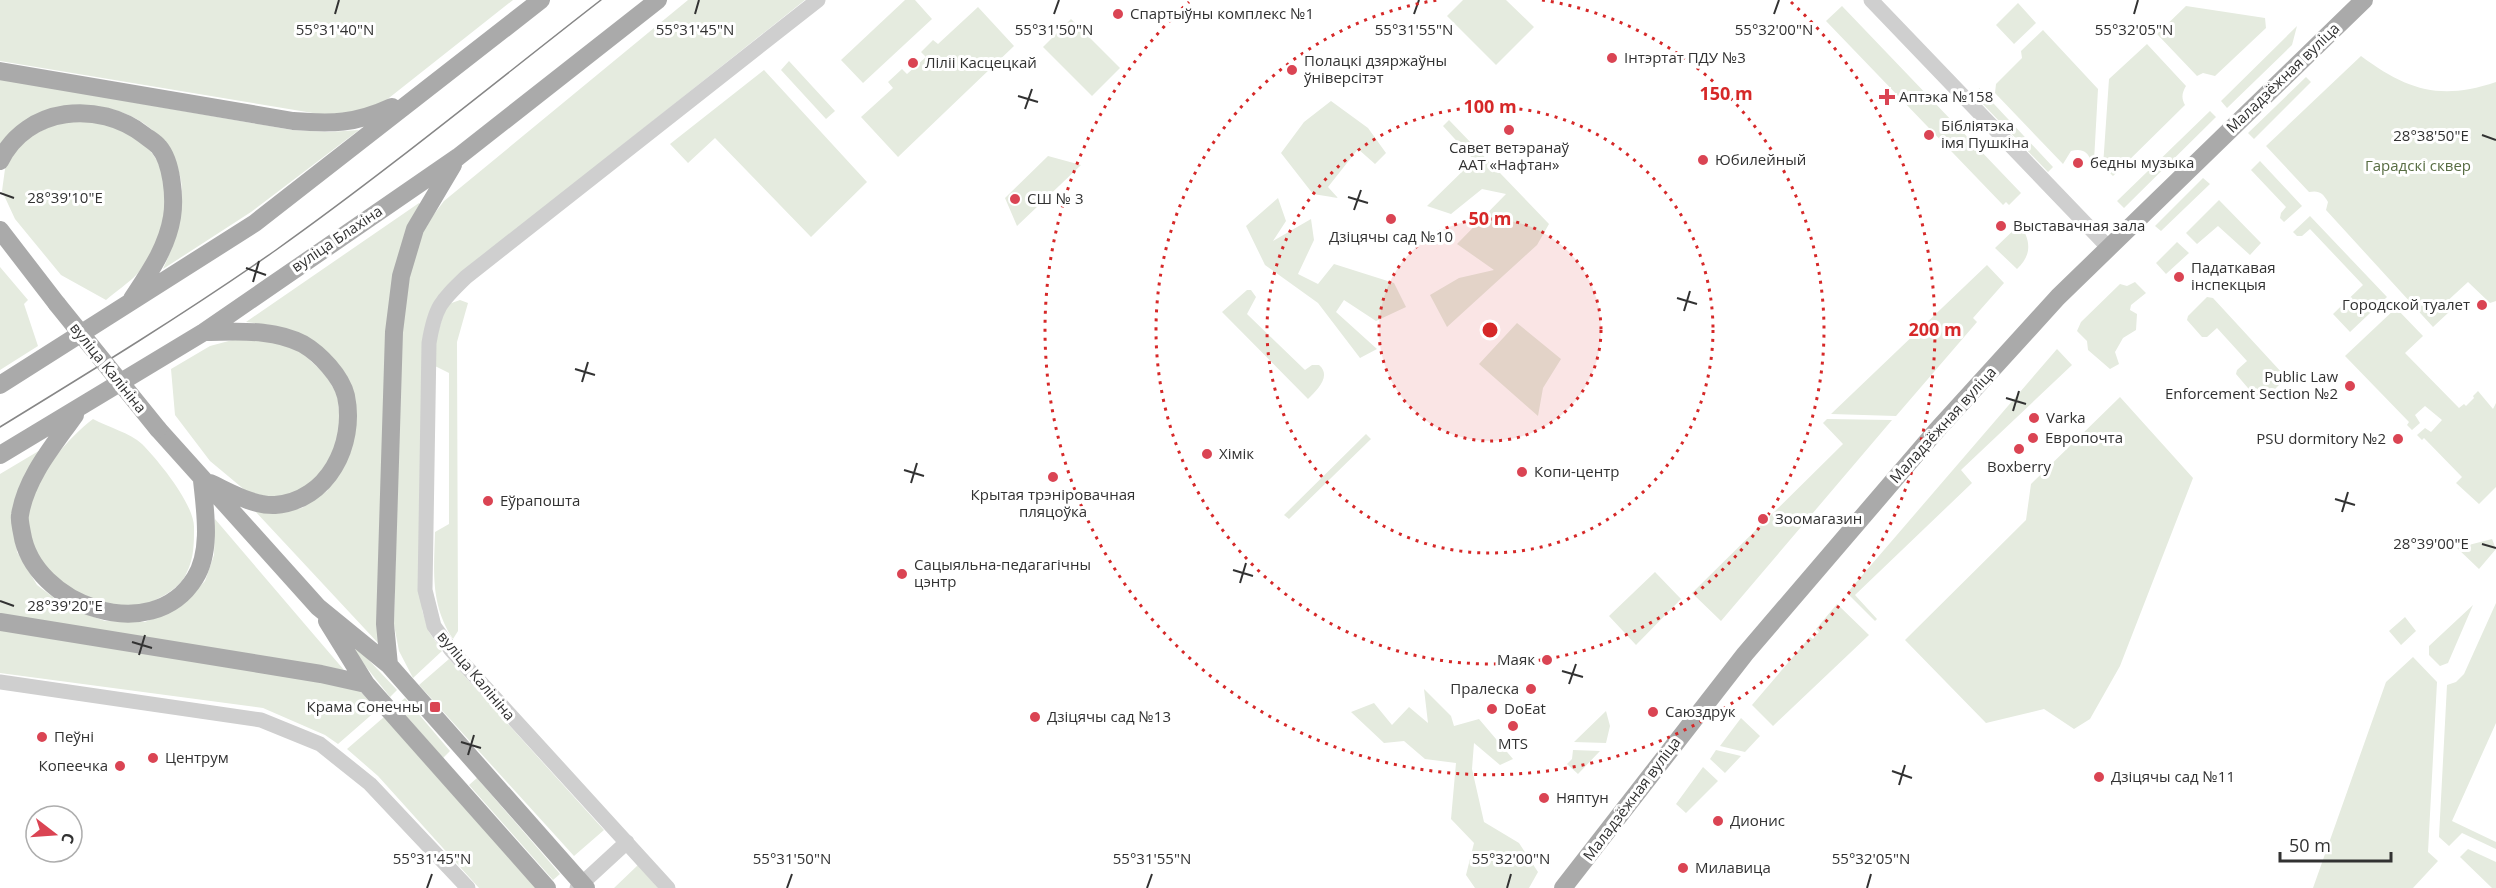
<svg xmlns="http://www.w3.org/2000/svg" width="2496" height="888" viewBox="0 0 2496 888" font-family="'Open Sans',sans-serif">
<rect width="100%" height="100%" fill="#fff"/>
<path fill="#e5ebdf" d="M0 0H513L375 109 331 116 0 61Z
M688 0H805L463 272C435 298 429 304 423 343L422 610 429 632 442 651 413 678 399 651 394 625 401 333 408 276 422 230 444 201Z
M905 0H915L932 19 863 83 841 60Z
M1463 0H1506L1534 27 1496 65 1447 16Z
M2018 3 2036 23 2014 44 1996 25Z
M1842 6 2021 193 2009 205 2006 202 2003 205 1826 21Z
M2186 6 2265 18 2266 28 2215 76 2203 73 2197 76 2157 34Z
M978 7 1014 46 898 157 861 117 893 88 888 82 902 69 907 74 926 57 921 52 933 40 938 44Z
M1071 19 1120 68 1092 96 1043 47Z
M2297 26 2292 45 2227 108 2221 101Z
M2043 30 2098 89 2094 161H2091C2088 151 2081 148 2071 151L2063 164 1995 93 1996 84 2022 58 2021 51Z
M2147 44 2186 86C2182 93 2181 98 2185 105L2113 176 2103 166 2109 79Z
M2361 56C2407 90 2440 101 2496 82V301L2490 303 2468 282 2443 305 2449 312 2433 327 2326 210 2328 202C2323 193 2319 190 2309 192L2266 146Z
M789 61 835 111 826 119 781 70Z
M764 70 867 182 811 237 715 138 688 163 670 144Z
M2306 77 2311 82 2254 139 2248 133Z
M0 79 292 130 329 132 359 130 251 212 163 269C174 246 187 201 180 176 165 118 108 97 53 109 32 114 15 130 0 144Z
M1979 88 2053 167 2048 172 1978 99Z
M1331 101 1368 128 1386 153 1375 164 1358 149 1328 187 1338 198 1313 194 1281 153 1304 122Z
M2210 111 2216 117 2124 208 2117 201Z
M92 120C114 127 137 134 152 153 177 186 165 244 138 273 129 283 116 291 106 300L61 275 15 219 2 191 5 169 12 153 27 138 57 123Z
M1449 120 1549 224 1537 245 1447 327 1430 295 1459 278 1494 270 1457 244 1506 194 1482 189 1451 214 1427 206 1474 160 1443 126Z
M1048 156 1081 165 1017 226 1005 198Z
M2260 161 2302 206 2284 222 2280 218 2281 213 2286 207 2251 170Z
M2203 178 2210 184 2161 231 2155 226Z
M1278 198 1286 221 1273 241 1311 219 1314 240 1298 274 1318 284 1334 264 1394 283 1406 307 1376 321 1344 300 1336 312 1377 349 1360 358 1318 303 1265 265 1246 226Z
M2219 200 2261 243 2250 255 2218 226 2197 244 2186 233Z
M419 203 421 205 408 227 378 643 254 510 274 513 302 508 327 491 346 461 353 394 277 326 246 322Z
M2310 216 2387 297 2350 332 2333 314 2363 285 2310 229 2302 236H2297L2293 232Z
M2020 224C2031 241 2032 255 2017 269L1995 248Z
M2177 242 2189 253 2166 274 2156 263Z
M1987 265 2004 283 1973 318 1977 322 1896 416 1831 414Z
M0 267 28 300 24 304 38 346 0 370Z
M2135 282 2146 293 2131 305 2130 310 2137 314 2136 330 2123 338 2115 352 2119 364 2110 369 2088 350 2087 341 2077 331 2081 322 2120 284 2127 286Z
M1247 290H1251L1256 297 1247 314 1305 370 1312 365H1319C1332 376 1317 390 1308 399L1222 312Z
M2207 297 2213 298 2283 374V381L2263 401H2259L2236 374 2237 370 2247 361 2217 328 2207 337H2202L2187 320 2188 316Z
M460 300 468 303 457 342 458 631 453 639C430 604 434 572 435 532L449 524V373L435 366V343L446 305Z
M2396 308 2423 336 2405 353 2459 408 2464 404 2466 406 2474 398 2473 396 2478 391 2493 409 2496 403V487L2479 504 2456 483 2462 477 2424 438 2422 440 2417 435 2425 428 2431 432 2442 420 2425 406 2415 415 2420 423 2412 430 2407 425 2409 422 2345 356Z
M1517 323 1561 359 1543 388 1538 416 1479 364Z
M240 338 273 341 301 352 325 374 338 396 340 430 332 456 318 480 295 493 272 498 246 491 210 461 175 415 171 369 210 346Z
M2057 349 2072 365 1961 470 1972 483 1855 595 1877 619 1875 621 1847 593Z
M2120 397 2193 478 2120 666 2090 719 2074 729 2044 709 1986 723 1905 640 2026 520 2031 484Z
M93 419C108 427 130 433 142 444 158 460 195 505 194 528 194 543 194 558 187 572 183 583 171 592 161 597 155 600 147 605 140 606 99 611 47 585 31 546 12 503 61 443 93 419Z
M1827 419 1892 420 1721 621 1692 593 1843 444 1823 423Z
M1366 434 1371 439 1289 519 1284 515Z
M47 446 13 515 17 552 37 585 66 607 105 621 145 622 181 606 205 581 214 555 215 519 344 670 0 615V474Z
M2492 539 2496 549 2479 569 2457 548Z
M1655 572 1681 599 1636 645 1609 616Z
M2496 603V723L2452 821 2496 842V849L2462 833 2449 846 2439 837 2447 685 2456 682 2464 674Z
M1837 604 1869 635 1773 726 1752 705 1810 637 1813 639 1819 632 1816 629Z
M2473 605 2448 663 2440 666 2429 655V646Z
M2405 617 2416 631 2401 645 2389 631Z
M0 629 320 679 360 691 377 710 338 744 325 735 263 708 0 673Z
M347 637 397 690 390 697 344 639Z
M2413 657 2437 682 2428 852 2438 861 2413 888H2313L2386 682Z
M449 659 604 830 574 856 419 685Z
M1424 689 1451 716 1454 726 1479 719 1513 759 1500 765 1474 743 1472 769 1484 822 1519 843 1538 872 1529 888H1475L1466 875 1474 843 1451 819 1456 763 1425 759 1404 741 1384 743 1351 712 1374 703 1392 725 1409 707 1428 723Z
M405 698 450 751 443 758 397 705Z
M1606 711 1610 726 1606 743 1574 742Z
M384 717 536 888H479L378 776 347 749Z
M1741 718 1760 736 1745 752 1720 746Z
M1573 750 1600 751 1578 774 1567 764 1572 759Z
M1716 750 1741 756 1725 773 1710 759Z
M1703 767 1718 781 1686 813 1676 804Z
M477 778 560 874 553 880 469 785Z
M2468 849 2496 862V888H2492L2460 857Z
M638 865 658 888H614Z"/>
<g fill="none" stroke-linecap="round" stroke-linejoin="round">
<path stroke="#cfcfcf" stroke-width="15" d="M1871 0 2108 247
M0 682 261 720 320 744 370 784 468 888
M577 888 627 842
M668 888 451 650 434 626 425 590 429 343C435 307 440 302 466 277L818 0"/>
<path stroke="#aaa" stroke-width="18" d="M0 71 293 121C332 124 355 124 392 107
M0 161C27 106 99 100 144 135 149 139 155 142 159 147 172 162 175 198 172 217 167 248 149 273 132 299
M0 230 57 304
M204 332C237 332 272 328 303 344 320 354 341 376 346 396 356 444 328 501 275 505 253 506 230 492 210 483
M0 385 255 223 541 0
M75 415C54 445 26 477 20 515 19 520 21 527 22 533 33 605 152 648 195 578 212 551 205 510 202 480
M158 429 318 607 389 665 586 888
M0 455 204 332 458 157 658 0
M327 621 366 684 547 888
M0 622 321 674 366 684
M389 665 385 624 394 332 401 276 415 229 453 165
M1563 888 1745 654 1936 431 2058 297 2364 0"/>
<path stroke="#878787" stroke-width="1.5" d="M0 427C93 370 186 313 276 250 387 171 493 84 601 0"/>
<path stroke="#aaa" stroke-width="18" d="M57 304 158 429"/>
</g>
<path fill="none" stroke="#323232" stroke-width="2" d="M335 14 339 0M695 14 699 0M1054 14 1059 0M1414 14 1419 0M1774 14 1779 0M2134 14 2138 0M1018 96 1038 102M1025 109 1032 89M2482 135 2496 140M0 193 14 198M1348 197 1368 203M1354 210 1361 190M246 268 266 275M253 282 259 261M1677 298 1697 304M1684 311 1690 291M575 369 595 375M582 382 588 362M2006 398 2026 404M2013 411 2019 391M904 470 924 476M911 483 917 463M2335 499 2355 505M2342 512 2348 492M2482 544 2496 548M1233 570 1253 576M1240 583 1246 563M0 601 14 606M132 642 152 648M139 655 145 635M1562 671 1583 677M1569 684 1576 664M461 742 481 748M468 755 474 735M1892 771 1912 778M1899 785 1905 765M427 888 432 874M787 888 792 874M1147 888 1152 874M1507 888 1511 874M1867 888 1871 874"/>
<circle cx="1490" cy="330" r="111" fill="#d62828" fill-opacity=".12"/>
<g fill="none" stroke="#d62828" stroke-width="3" stroke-dasharray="3 6">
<circle cx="1490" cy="330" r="111"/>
<circle cx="1490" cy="330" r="223"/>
<path d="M1542 0A334 334 0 1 1 1438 0"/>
<path d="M1791 2A445 445 0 1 1 1189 2"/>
</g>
<g fill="#da4453" stroke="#fff" stroke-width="2">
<circle cx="1118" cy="14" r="6"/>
<circle cx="1612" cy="58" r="6"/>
<circle cx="913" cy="63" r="6"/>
<circle cx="1292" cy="70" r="6"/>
<path d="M1884 88h6v6h6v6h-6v6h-6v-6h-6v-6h6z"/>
<circle cx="1509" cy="130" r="6"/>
<circle cx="1929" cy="135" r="6"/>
<circle cx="1703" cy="160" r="6"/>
<circle cx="2078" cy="163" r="6"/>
<circle cx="1015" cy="199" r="6"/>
<circle cx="1391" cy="219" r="6"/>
<circle cx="2001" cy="226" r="6"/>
<circle cx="2179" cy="277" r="6"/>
<circle cx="2482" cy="305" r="6"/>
<circle cx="2350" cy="386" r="6"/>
<circle cx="2034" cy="418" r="6"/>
<circle cx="2033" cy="438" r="6"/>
<circle cx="2398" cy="439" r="6"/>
<circle cx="2019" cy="449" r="6"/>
<circle cx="1207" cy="454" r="6"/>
<circle cx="1522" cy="472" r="6"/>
<circle cx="1053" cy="477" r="6"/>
<circle cx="488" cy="501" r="6"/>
<circle cx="1763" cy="519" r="6"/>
<circle cx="902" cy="574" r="6"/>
<circle cx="1547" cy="660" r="6"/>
<circle cx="1531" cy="689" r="6"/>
<rect x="429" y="701" width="12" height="12" rx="3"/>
<circle cx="1492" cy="709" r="6"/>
<circle cx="1653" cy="712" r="6"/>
<circle cx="1035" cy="717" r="6"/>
<circle cx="1513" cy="726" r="6"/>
<circle cx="42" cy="737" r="6"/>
<circle cx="153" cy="758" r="6"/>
<circle cx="120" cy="766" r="6"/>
<circle cx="2099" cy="777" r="6"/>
<circle cx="1544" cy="798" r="6"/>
<circle cx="1718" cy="821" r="6"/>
<circle cx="1683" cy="868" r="6"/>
</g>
<g text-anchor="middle" stroke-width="6" stroke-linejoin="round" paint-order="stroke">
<g font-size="15" fill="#323232" stroke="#fff" text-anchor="start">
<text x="1130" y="19">Спартыўны комплекс №1</text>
<text x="1624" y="63">Інтэртат ПДУ №3</text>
<text x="1304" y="66">Полацкі дзяржаўны<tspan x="1304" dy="17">ўніверсітэт</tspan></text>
<text x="925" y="68">Ліліі Касцецкай</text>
<text x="1899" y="102">Аптэка №158</text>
<text x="1941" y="131">Бібліятэка<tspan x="1941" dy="17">імя Пушкіна</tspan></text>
<text x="1509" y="153" text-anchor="middle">Савет ветэранаў<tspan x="1509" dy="17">ААТ «Нафтан»</tspan></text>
<text x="1715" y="165">Юбилейный</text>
<text x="2090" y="168">бедны музыка</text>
<text x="1027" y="204">СШ № 3</text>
<text x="2013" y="231">Выставачная зала</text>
<text x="1391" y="242" text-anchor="middle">Дзіцячы сад №10</text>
<text x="2191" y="273">Падаткавая<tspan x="2191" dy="17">інспекцыя</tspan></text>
<text x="2470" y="310" text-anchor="end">Городской туалет</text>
<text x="2338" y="382" text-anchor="end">Public Law<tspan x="2338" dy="17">Enforcement Section №2</tspan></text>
<text x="2046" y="423">Varka</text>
<text x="2045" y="443">Европочта</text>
<text x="2386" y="444" text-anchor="end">PSU dormitory №2</text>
<text x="1219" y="459">Хімік</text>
<text x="2019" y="472" text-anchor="middle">Boxberry</text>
<text x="1534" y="477">Копи-центр</text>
<text x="1053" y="500" text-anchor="middle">Крытая трэніровачная<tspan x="1053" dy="17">пляцоўка</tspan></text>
<text x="500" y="506">Еўрапошта</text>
<text x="1775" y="524">Зоомагазин</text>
<text x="914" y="570">Сацыяльна-педагагічны<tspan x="914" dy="17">цэнтр</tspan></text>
<text x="1535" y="665" text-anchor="end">Маяк</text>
<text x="1519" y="694" text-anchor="end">Пралеска</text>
<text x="423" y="712" text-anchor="end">Крама Сонечны</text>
<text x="1504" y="714">DoEat</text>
<text x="1665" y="717">Саюздрук</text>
<text x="1047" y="722">Дзіцячы сад №13</text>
<text x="54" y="742">Пеўні</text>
<text x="1513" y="749" text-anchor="middle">MTS</text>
<text x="165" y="763">Центрум</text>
<text x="108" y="771" text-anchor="end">Копеечка</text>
<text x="2111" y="782">Дзіцячы сад №11</text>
<text x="1556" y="803">Няптун</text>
<text x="1730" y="826">Дионис</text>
<text x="1695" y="873">Милавица</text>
</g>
<g font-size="15" fill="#323232" stroke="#fff">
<text transform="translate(2283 78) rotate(-44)" y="5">Маладзёжная вуліца</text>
<text transform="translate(337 239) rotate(-34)" y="5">вуліца Блахіна</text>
<text transform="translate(108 368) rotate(51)" y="5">вуліца Калініна</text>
<text transform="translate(1943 425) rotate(-48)" y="5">Маладзёжная вуліца</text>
<text transform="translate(476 676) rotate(50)" y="5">вуліца Калініна</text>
<text transform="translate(1632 799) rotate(-53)" y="5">Маладзёжная вуліца</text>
</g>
<g font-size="15" fill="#576c42" stroke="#fff">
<text x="2418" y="171">Гарадскі сквер</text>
</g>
</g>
<g font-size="15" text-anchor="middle" fill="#323232" stroke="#fff" stroke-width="6" stroke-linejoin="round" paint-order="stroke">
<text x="335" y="35">55°31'40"N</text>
<text x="695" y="35">55°31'45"N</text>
<text x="1054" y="35">55°31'50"N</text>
<text x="1414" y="35">55°31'55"N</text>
<text x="1774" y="35">55°32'00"N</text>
<text x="2134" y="35">55°32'05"N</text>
<text x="2431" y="141">28°38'50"E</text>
<text x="65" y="203">28°39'10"E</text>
<text x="2431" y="549">28°39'00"E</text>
<text x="65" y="611">28°39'20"E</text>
<text x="432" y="864">55°31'45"N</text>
<text x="792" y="864">55°31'50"N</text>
<text x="1152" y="864">55°31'55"N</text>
<text x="1511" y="864">55°32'00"N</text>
<text x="1871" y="864">55°32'05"N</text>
</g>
<circle cx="1490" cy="330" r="9" fill="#d62828" stroke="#fff" stroke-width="3"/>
<g font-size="18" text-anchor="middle" font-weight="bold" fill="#d62828" stroke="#fff" stroke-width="6" stroke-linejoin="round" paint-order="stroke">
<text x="1726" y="100">150 m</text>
<text x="1490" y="113">100 m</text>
<text x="1490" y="225">50 m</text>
<text x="1935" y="336">200 m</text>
</g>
<g transform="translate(54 834) rotate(107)"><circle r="28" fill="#ffffff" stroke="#adadad" stroke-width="1.5"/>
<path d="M0-4.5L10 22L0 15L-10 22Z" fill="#da4453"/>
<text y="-9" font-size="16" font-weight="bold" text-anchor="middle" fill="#323232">С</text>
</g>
<path d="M2280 852v9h111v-9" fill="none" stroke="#323232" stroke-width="3"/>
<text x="2289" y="852" font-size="18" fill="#323232" stroke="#ffffff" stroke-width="4.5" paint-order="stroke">50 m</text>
</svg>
